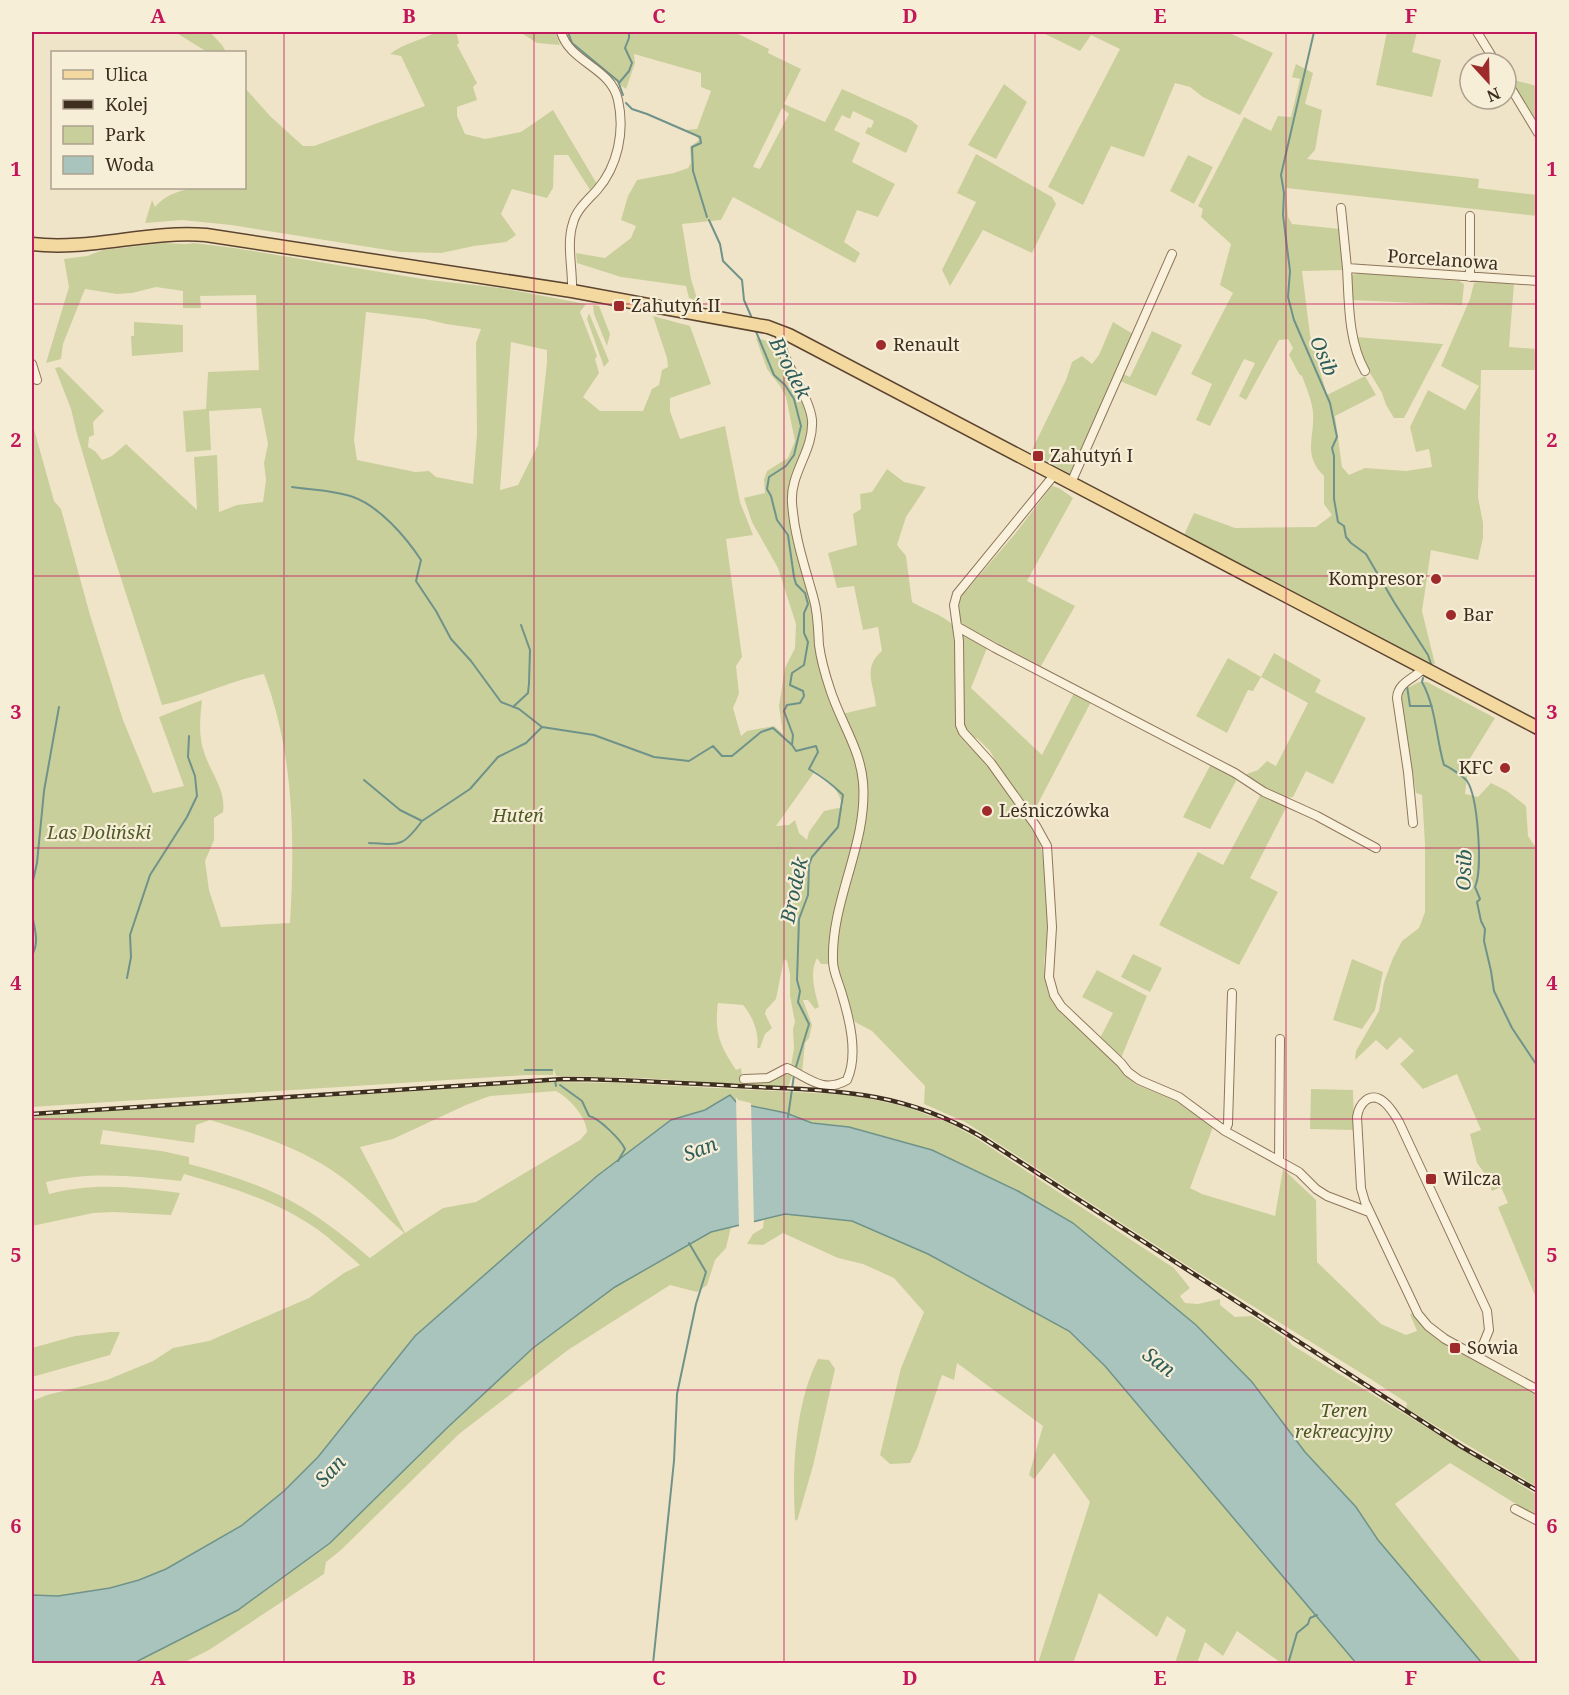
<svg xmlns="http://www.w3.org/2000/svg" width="1569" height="1695" viewBox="0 0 1569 1695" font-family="'Noto Serif',serif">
<rect width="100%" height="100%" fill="#f0e4c8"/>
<path fill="#c9cf9b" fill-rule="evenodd" d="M175 32H210L222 45 226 52H207Z
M436 32H456L459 43 457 45 477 83 473 87 477 100 457 107V116L465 134 485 139 521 132 553 110 597 184 590 190 568 155H554L553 188 547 198 512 189 501 214 516 235 506 242 474 246 441 253 400 252 231 225 182 220 145 223 152 200 155 207C177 182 214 188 244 188L245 88 270 116 303 146H314L425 106 401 56 390 54C404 43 420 41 436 32Z
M520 32H555L560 45 537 43Z
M567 32H734L769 49 768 53 801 69 784 104 825 122 842 89 911 120 918 126 906 153 865 133 868 127 871 128 874 121 853 111 850 119 842 115 834 130 860 143 852 162 895 184 878 217 857 210 844 242 860 253 855 263 733 197 721 220 682 224 691 279 698 302 689 298 686 286 621 277 577 263 576 253 605 258 631 238 636 226 621 220 628 196 637 180 674 173 688 168 691 163 690 147 699 140 696 136 685 130 697 129 711 91 701 87V73L634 54 635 63 626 89 623 87 570 44 565 33ZM782 108 789 114 760 169 753 167Z
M1041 32H1227L1273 53 1240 115 1203 97 1190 87 1175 83 1144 157 1111 146 1083 205 1048 187 1120 49 1091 35 1080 51Z
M1387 32H1417L1412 52 1441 60 1432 97 1376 85Z
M1296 64 1313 73 1305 104 1322 110 1315 150 1307 159 1479 179 1478 188 1537 195V216L1286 188 1288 217 1292 224 1340 229 1345 270 1302 271 1310 335 1327 395 1365 376 1376 395 1335 416 1342 467 1349 475 1365 468 1406 471 1432 467 1429 449 1416 452 1410 427 1428 390 1465 410 1479 386 1441 366 1470 299 1474 283 1480 281 1514 283 1509 347 1537 349V370H1481L1478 497 1483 523V538L1478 560 1431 550 1422 611 1435 664 1429 665 1184 535 1194 513 1235 528 1316 527 1332 515 1324 504V476C1302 454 1315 438 1313 412 1312 401 1306 387 1302 376L1299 374 1289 355 1293 348 1288 339 1279 340 1246 400 1239 396 1255 363 1244 359 1210 426 1196 420 1212 384 1191 374 1233 293 1220 285 1231 244 1201 217 1203 209 1198 206 1244 117 1271 131 1278 116 1291 117 1300 79 1292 77Z
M1514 80 1537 86V120L1533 119 1511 81Z
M1004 84 1027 102 996 159 968 145Z
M976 154 1052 197 1056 204 1032 253 983 230 950 286 942 270 976 202 957 193Z
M1188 155 1213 167 1194 204 1170 191Z
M164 243 185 244 194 243 234 248 429 280 501 288 586 304 580 312 597 356 595 359 599 373 583 397 600 411H643L652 389 659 385 662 370 668 367 667 358 653 316 690 326 711 384 670 398V411L680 439 725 426 740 502 753 535 726 539 742 657 736 666 739 694 733 708 741 736 747 731 774 726 783 734 779 706 785 668 795 648 796 624 778 568 752 522 744 498 765 493 764 479 767 471 788 458 795 441 786 397 780 386 767 369 756 338 776 343 809 416V432L790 489 813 598 818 647 855 753 862 794 859 818 848 880C860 846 875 802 863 766 858 748 849 731 842 714L876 706C874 684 862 668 882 651L878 627 863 630 854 586 837 588 828 553 857 545 853 514 861 509 860 494 872 492 887 469 904 482 926 487 906 517 897 545 906 556 912 602C925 610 942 614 953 625L959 733 982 759 1037 833 1045 863 1049 926 1044 962 1048 993 1060 1012 1108 1055 1135 1084 1176 1101 1213 1127 1190 1188 1202 1194 1275 1216 1283 1169 1316 1200 1317 1262 1381 1324 1406 1335 1417 1331 1410 1314 1413 1313 1426 1329 1447 1343 1446 1346 1457 1352 1459 1350 1537 1394V1487L1406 1408 1407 1403 1369 1378 1191 1268 965 1122 924 1104 925 1086 872 1031 855 1022 831 960 828 964H821L817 958C809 973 815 992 819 1007L815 1009 808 1000H803L812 1025 809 1038 805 1043 802 1073 791 1066 794 1048 793 1029 795 1022 790 996V974L787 961 784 959 776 999 766 1010 765 1014 772 1028 765 1034 760 1048H757C760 1034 752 1015 743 1005L718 1003C714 1034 720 1045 736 1070L741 1068 742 1076 739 1078 741 1082 766 1081 787 1070 793 1073 788 1087 641 1078 556 1076 554 1069 553 1075H526L32 1107V422L54 501 61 509 90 615 123 720 153 793 184 786 159 717 202 700C200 719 198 737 205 755 212 775 226 790 223 812L214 818V840L205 861 209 890 221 927 290 923C295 840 294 753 264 674 229 681 197 698 162 705L106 532 77 434 71 409 55 368 60 367 104 411 93 422 94 435 89 437 88 447 95 451 102 460 112 456 126 444 197 510 194 457 217 455 219 512 237 505 263 502 266 480 264 463 268 444 261 408 209 411 211 450 186 452 183 411 206 409 208 372 259 370 256 295 200 296 201 308H183V291L156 287 132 293 117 294 85 289 63 344 61 359 46 363 69 287 64 259 87 256 103 250ZM366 312 425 319 446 324 481 329 476 343 477 434 473 484 436 477 429 471 415 472 357 460 354 440ZM511 342 547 350V362L538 445 518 485 500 490ZM815 771C829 780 839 790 843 807L824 811 809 832 807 840 799 833 795 820 789 825 776 826Z
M1360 273 1459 281 1464 284 1462 305 1350 300V280L1352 275Z
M593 305 599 306 610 334 607 346 594 314Z
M589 313 609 361 604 367 587 319Z
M134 322 183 325V352L132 356 131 336H134Z
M1113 322 1133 334 1072 475 1031 452 1066 380 1072 362 1082 356 1092 364 1099 355Z
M1152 331 1182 345 1156 396 1120 381 1123 374 1130 377Z
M1356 337 1443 344 1404 418H1394L1386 405 1382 393 1361 358Z
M1052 486 1059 488 1073 498 1027 581 1075 606 1041 666 962 625 957 607 960 598 1014 535Z
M966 635 987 648 971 688 1042 755 1074 693 1091 702 1032 815 1003 774 990 751 978 739 966 734 963 728 961 642 963 636Z
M1274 653 1321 680 1315 692 1366 718 1333 784 1306 771 1293 797C1276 800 1259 785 1245 776L1247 774 1258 770 1267 761 1276 766 1308 703 1261 677 1253 691 1248 690 1227 733 1196 716 1228 658 1261 677Z
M1419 682H1427L1495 718 1469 760 1465 794 1478 797 1491 783 1507 791 1526 806 1528 836 1534 845H1537V1300L1498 1207 1508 1203 1501 1187 1492 1191 1485 1174 1477 1163 1470 1134 1481 1130 1457 1074 1423 1089 1400 1064 1414 1051 1400 1037 1387 1050 1376 1040 1355 1060 1356 1051 1379 1011 1384 982 1393 958 1402 941 1419 928 1425 912V844L1422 795 1416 793 1400 692Z
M1211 764 1233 775 1236 781 1210 829 1183 817Z
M1262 792 1288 804 1250 878 1278 892 1239 965 1159 925 1198 852 1223 865Z
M1133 954 1162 968 1150 992 1121 977Z
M1352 959 1383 972 1375 1010 1362 1029 1333 1020Z
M1097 970 1147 996 1121 1058 1099 1040 1113 1013 1082 997Z
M553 1082 621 1083 853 1095 907 1107 949 1123 973 1136 1174 1268 1190 1288 1180 1296 1185 1303 1198 1304 1220 1299V1305L1235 1317 1252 1316 1288 1340 1292 1345 1537 1495V1517L1450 1463 1395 1504 1522 1663H1482L1378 1540 1356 1507 1305 1452 1285 1426 1073 1223 1018 1191 932 1150 849 1127 812 1123 786 1113 737 1103 730 1096 705 1110 671 1120 597 1176 416 1336 318 1457 284 1491 241 1526 166 1569 139 1580 110 1588 58 1596 32 1595V1401L47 1395 107 1380 153 1361 173 1348 209 1341 309 1298 344 1273 360 1265C346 1253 332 1240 317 1229 276 1201 231 1187 184 1174L181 1181C136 1176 91 1171 46 1182L49 1194C91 1182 137 1187 180 1193L171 1215 114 1212 93 1213 32 1226V1116ZM556 1091C569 1098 586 1116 587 1132L580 1140 476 1202 443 1208 405 1233 360 1147 393 1139 466 1105 490 1096ZM210 1120C249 1132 287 1143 322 1164 353 1182 378 1209 404 1233L370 1258C348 1239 325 1221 300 1206 266 1186 227 1174 189 1164V1157L162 1151 100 1144 103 1130 194 1143 196 1125Z
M1311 1089 1353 1090 1354 1130 1310 1129Z
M785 1214 852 1220 928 1254 1069 1331 1105 1366 1356 1663H1281L1237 1631 1223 1656 1205 1642 1197 1663H1175L1186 1630 1167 1616 1157 1637 1099 1593 1073 1663H1038L1090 1502 1054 1453 1034 1479 1029 1475 1043 1426 957 1363 954 1380 942 1375 917 1449 910 1463 890 1464 880 1455 901 1368 924 1312 894 1278 863 1264 838 1258 783 1233 763 1245 747 1244 753 1234 763 1228 764 1219Z
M731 1227 726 1248 715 1260 707 1285 697 1292 670 1285 568 1350 459 1434 341 1550 326 1562 324 1574 209 1650 183 1663 134 1664 448 1427 533 1348 615 1287 711 1232Z
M110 1332H120L110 1355 32 1377V1348L75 1336Z
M818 1359 829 1360 835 1369 813 1466 797 1521 795 1519C792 1469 795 1404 818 1359Z"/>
<path fill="#a9c4bc" stroke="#6f938a" stroke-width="1.5" d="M730 1095 737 1103 786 1113 812 1123 849 1127 932 1150 1018 1191 1073 1223 1196 1325 1252 1382 1305 1452 1356 1507 1378 1540 1482 1663H1356L1105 1366 1069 1331 928 1254 852 1221 785 1214 711 1232 615 1287 533 1348 448 1427 330 1543 238 1610 134 1663 32 1664V1595L58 1596 110 1588 139 1580 166 1569 241 1526 284 1491 318 1457 415 1336 597 1176 671 1120 705 1110Z"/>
<path fill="#f0e4c8" d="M736 1097 738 1100 751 1103 754 1225 739 1228Z"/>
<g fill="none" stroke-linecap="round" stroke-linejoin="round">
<path stroke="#6f938a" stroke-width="2" d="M568 32 572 43 618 81 623 95
M1314 32 1281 175 1284 193 1283 215 1290 271 1288 297 1294 320 1330 403 1337 437 1332 448 1334 456V499L1338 522 1344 526 1346 537 1351 543 1366 554 1394 602 1428 655 1431 664
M619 83 629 71 632 63 625 48 629 38V32
M626 103 632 109 647 114 700 137 701 143 692 147 693 171 707 217
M709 220 720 244 723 261 742 280 744 300 751 316
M755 329 774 375 785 385 794 399 801 426 794 455 786 466 769 477 767 489 771 496 777 520 788 535 794 577 796 584 805 593 808 604 804 613V633L808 642 804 665 792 673 790 685 803 691 804 696 800 703 787 705 784 711 793 735 792 745 796 751 816 746 818 752 809 769C821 776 833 785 843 795L838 827 812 857 809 865 808 895 799 919 797 980 800 991 798 1002 809 1024 795 1070
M292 487C311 490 334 490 353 497 379 506 406 537 421 560L416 581 436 611 451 639 471 661 501 702 519 709 542 727 594 735 654 757 689 761 713 746 722 756H732L761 732 773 728 792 745
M1423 678 1422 682C1436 707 1436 738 1444 765 1448 766 1464 777 1467 781 1478 797 1483 870 1475 887L1480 899 1477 902 1481 921 1485 929 1484 941 1491 971 1494 991 1512 1028 1538 1067
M1407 686 1410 706H1432
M513 707 528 693 529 683 530 650 521 625
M364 780 400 810 422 821 470 789 498 757 526 743 542 727
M369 843C400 845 403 847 422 821
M32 885 37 863 44 791 59 707
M32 914C34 927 40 942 32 955
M127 978 131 957 130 935 150 875 187 817 197 796 195 776 188 757 189 736
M525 1070H552
M555 1080 556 1086
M560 1085 582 1101 589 1116C599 1118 621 1140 625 1149L618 1161
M788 1117 794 1075
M653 1664 674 1461 677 1394 696 1304 706 1272 689 1243
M1288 1664 1297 1633 1308 1624 1310 1618 1317 1615"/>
<defs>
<path id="street" d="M561 32C570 63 611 67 618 100 625 131 618 166 597 190 588 200 576 210 573 223 566 244 573 269 572 291
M1477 32 1496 63
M1506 80 1538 133
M1341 208 1347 268
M1470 277V216
M32 364 37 380
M1365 371C1348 341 1349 302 1347 268L1538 281
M1055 474 957 594 954 605 959 641 960 725 963 732 991 763 1036 826 1047 846 1052 927 1049 977 1054 995 1061 1006 1121 1063 1128 1072 1139 1080 1179 1097 1225 1131 1299 1172 1316 1189 1327 1196 1369 1212
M1071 483 1172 254
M958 627 995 648 1235 773 1264 792 1317 816 1376 848
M1413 823 1408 772 1397 698C1398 682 1414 679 1424 668
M744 1079 768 1078 787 1068C809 1078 823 1094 847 1080 859 1054 849 1017 841 991 838 981 833 971 833 961 831 899 868 844 863 782 860 748 840 721 830 689 825 674 821 660 819 645 818 630 818 614 814 600 805 567 794 536 792 502 790 473 814 450 812 420 809 392 775 354 781 331
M1225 1131 1228 1124 1232 993
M1279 1160 1280 1039
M1478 1357 1489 1330 1487 1311 1399 1122C1395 1115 1390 1107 1384 1102 1370 1090 1359 1104 1357 1117L1361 1188 1365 1202 1418 1314 1428 1326 1445 1339 1538 1390
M1515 1509 1538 1521"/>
<path id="primary" d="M32 244C90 251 148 230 206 235L572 291 768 327 789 335 1538 728"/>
</defs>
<use href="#street" stroke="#8d765c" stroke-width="10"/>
<use href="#primary" stroke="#5b4430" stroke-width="15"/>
<use href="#street" stroke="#faf1dc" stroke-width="8"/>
<use href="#primary" stroke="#f3d9a0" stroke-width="12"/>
<defs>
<path id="rail" d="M32 1114 563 1079C621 1079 679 1083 737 1086 829 1091 897 1088 980 1136L1462 1447 1538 1491"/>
</defs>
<use href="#rail" stroke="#3d2e20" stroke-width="4.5"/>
<use href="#rail" stroke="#f7eed8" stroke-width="2" stroke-dasharray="7" stroke-linecap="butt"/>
</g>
<path fill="none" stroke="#c2185b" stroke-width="1.5" stroke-opacity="0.55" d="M284 32V1664M534 32V1664M784 32V1664M1035 32V1664M1286 32V1664M32 304H1538M32 576H1538M32 848H1538M32 1119H1538M32 1390H1538"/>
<g fill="#9e2a2b" stroke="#f7eed8" stroke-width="2">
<rect x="613" y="300" width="12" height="12" rx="3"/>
<circle cx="881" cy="345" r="6"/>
<rect x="1032" y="450" width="12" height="12" rx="3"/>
<circle cx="1436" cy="579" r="6"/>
<circle cx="1451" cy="615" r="6"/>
<circle cx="1505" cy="768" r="6"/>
<circle cx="987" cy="811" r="6"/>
<rect x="1425" y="1173" width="12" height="12" rx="3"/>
<rect x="1449" y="1342" width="12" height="12" rx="3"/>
</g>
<g text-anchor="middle" stroke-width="4.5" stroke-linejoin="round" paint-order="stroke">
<g font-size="18" fill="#3d2e20" stroke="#f7eed8">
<text transform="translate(1443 260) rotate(4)" y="6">Porcelanowa</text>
</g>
<g font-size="18" fill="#3d2e20" stroke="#f7eed8" text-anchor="start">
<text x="631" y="312">Zahutyń II</text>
<text x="893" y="351">Renault</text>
<text x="1050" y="462">Zahutyń I</text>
<text x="1424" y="585" text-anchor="end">Kompresor</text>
<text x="1463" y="621">Bar</text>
<text x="1493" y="774" text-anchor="end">KFC</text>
<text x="999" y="817">Leśniczówka</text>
<text x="1443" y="1185">Wilcza</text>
<text x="1467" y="1354">Sowia</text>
</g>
<g font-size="18" font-style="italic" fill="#4d5a26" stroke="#f7eed8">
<text x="518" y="822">Huteń</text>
<text x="99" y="839">Las Doliński</text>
<text x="1344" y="1417">Teren<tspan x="1344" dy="21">rekreacyjny</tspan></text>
</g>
<g font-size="20" font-style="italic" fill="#2f5d5a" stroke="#f7eed8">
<text transform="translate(1324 356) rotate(67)" y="7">Osib</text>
<text transform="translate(790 368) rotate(63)" y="7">Brodek</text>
<text transform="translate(1464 870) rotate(-88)" y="7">Osib</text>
<text transform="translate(794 890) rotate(-78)" y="7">Brodek</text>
<text transform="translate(700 1149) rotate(-21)" y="7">San</text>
<text transform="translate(1159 1362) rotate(37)" y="7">San</text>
<text transform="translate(330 1471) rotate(-47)" y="7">San</text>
</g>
</g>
<rect width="1569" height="1695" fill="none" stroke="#f7eed8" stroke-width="66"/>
<rect x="51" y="51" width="195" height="138" fill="#f7eed8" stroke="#ada18e" stroke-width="1.5"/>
<rect x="63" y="70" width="30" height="9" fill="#f3d9a0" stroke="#ada18e" stroke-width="1.5"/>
<text x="105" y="81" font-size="18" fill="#3d2e20">Ulica</text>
<rect x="63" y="100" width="30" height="9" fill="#3d2e20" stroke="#ada18e" stroke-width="1.5"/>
<text x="105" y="111" font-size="18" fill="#3d2e20">Kolej</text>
<rect x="63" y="126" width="30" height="18" fill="#c9cf9b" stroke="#ada18e" stroke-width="1.5"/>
<text x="105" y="141" font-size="18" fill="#3d2e20">Park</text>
<rect x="63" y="156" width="30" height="18" fill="#a9c4bc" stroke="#ada18e" stroke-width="1.5"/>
<text x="105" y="171" font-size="18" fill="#3d2e20">Woda</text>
<g transform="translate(1488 81) rotate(158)"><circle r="28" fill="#f7eed8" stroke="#ada18e" stroke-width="1.5"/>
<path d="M0-4.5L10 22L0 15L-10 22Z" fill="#9e2a2b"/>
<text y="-9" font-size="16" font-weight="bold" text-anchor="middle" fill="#3d2e20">N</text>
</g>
<rect x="33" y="33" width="1503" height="1629" fill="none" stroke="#c2185b" stroke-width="2"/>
<g font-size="20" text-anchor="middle" font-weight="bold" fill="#c2185b">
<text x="158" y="23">A</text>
<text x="409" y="23">B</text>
<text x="659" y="23">C</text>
<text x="910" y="23">D</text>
<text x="1160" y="23">E</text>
<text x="1411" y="23">F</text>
<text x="16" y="176">1</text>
<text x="1552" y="176">1</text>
<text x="16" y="447">2</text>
<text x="1552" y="447">2</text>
<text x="16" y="719">3</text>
<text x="1552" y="719">3</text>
<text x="16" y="990">4</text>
<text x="1552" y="990">4</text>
<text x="16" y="1262">5</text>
<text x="1552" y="1262">5</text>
<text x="16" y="1533">6</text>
<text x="1552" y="1533">6</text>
<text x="158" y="1685">A</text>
<text x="409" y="1685">B</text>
<text x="659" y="1685">C</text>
<text x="910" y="1685">D</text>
<text x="1160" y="1685">E</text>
<text x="1411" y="1685">F</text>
</g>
</svg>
